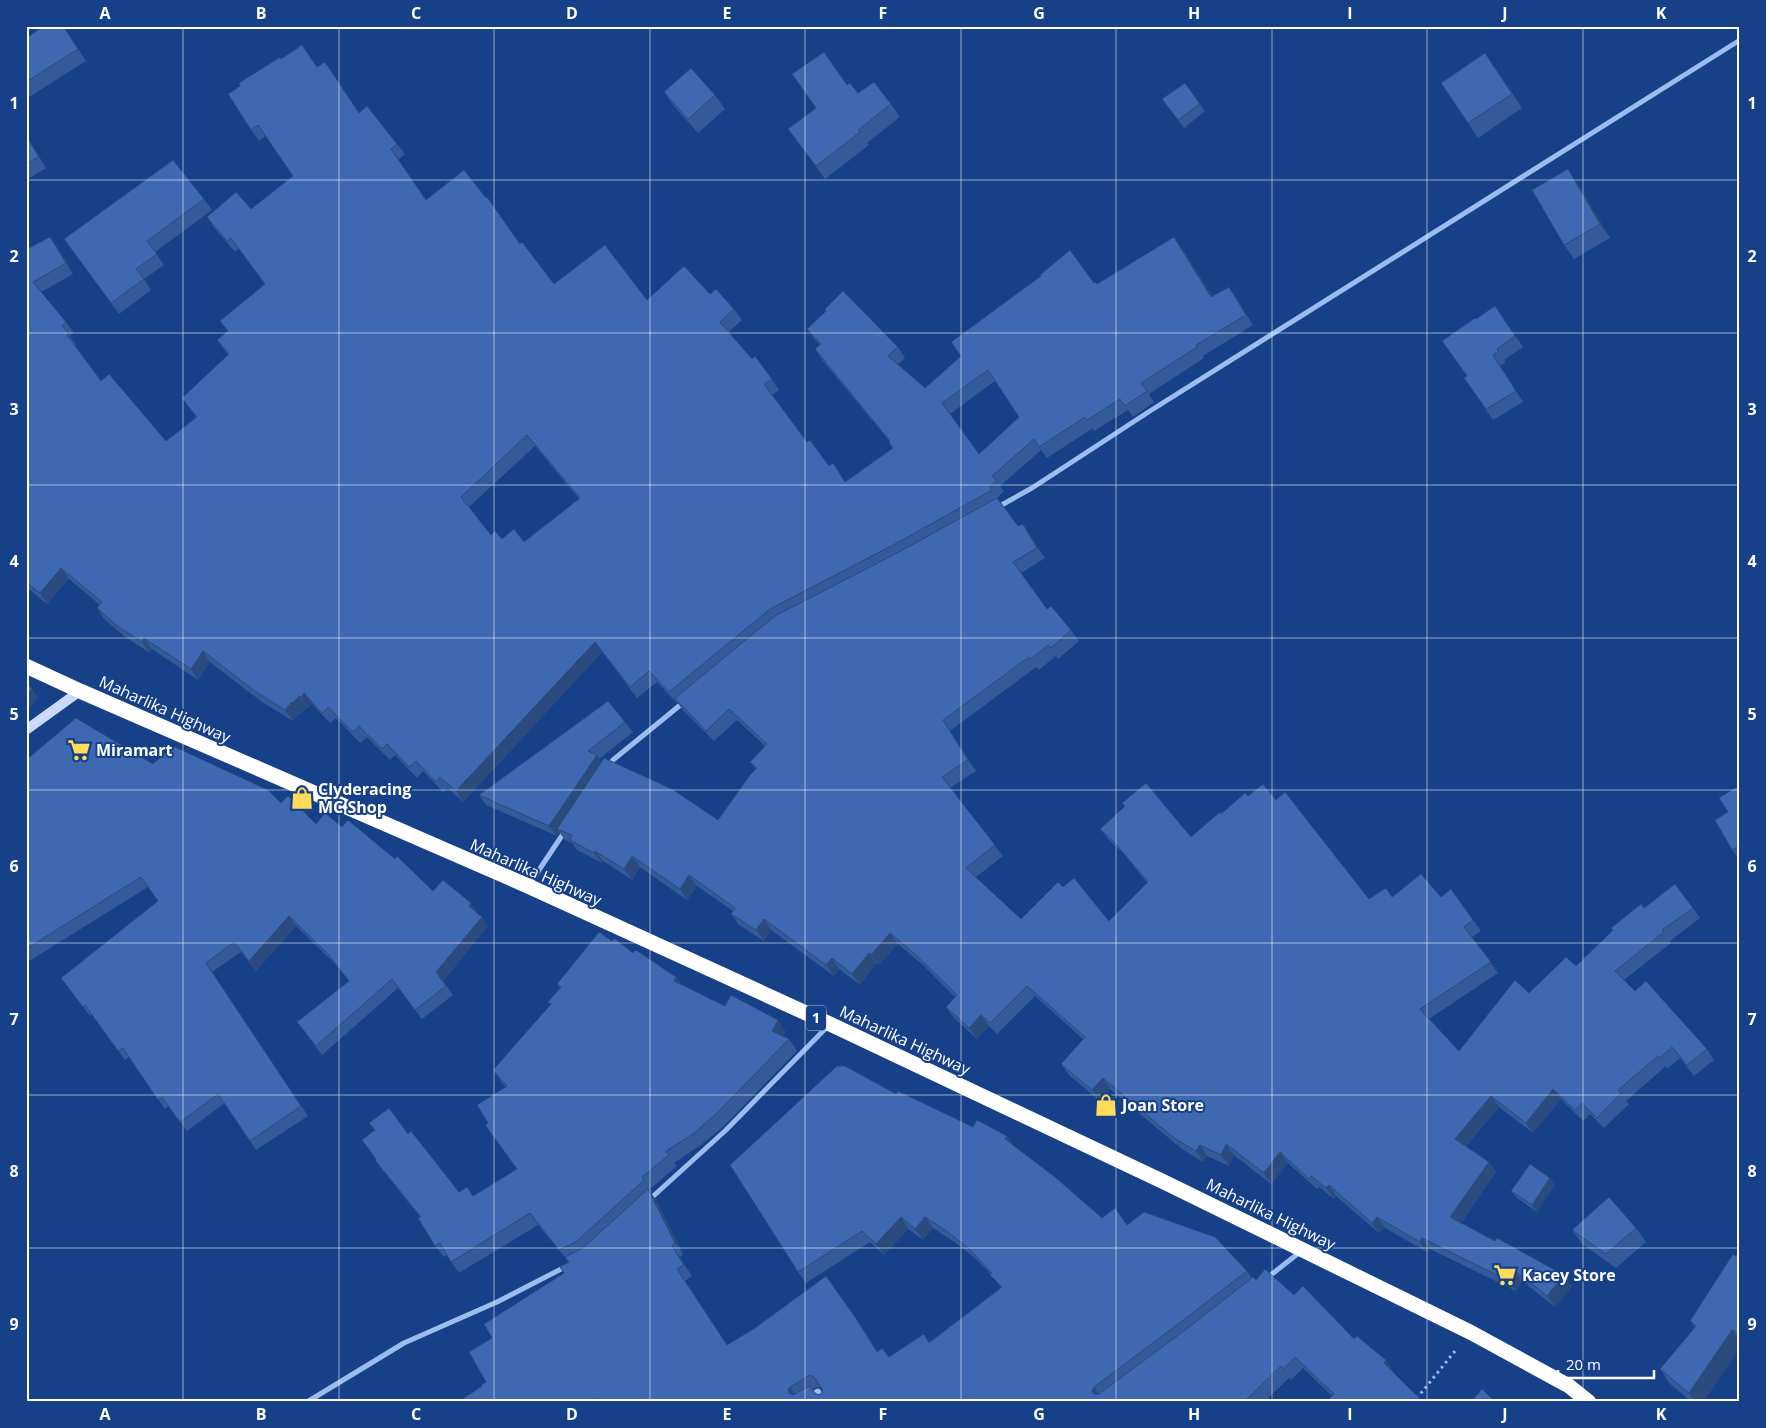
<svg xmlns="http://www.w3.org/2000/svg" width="1766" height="1428" viewBox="0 0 1766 1428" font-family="'Open Sans',sans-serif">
<rect width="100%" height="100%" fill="#164088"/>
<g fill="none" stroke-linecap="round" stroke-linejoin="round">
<path stroke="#9cbcee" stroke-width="3" stroke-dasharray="2.5 4" stroke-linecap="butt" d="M1411 1402 1422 1392 1455 1351"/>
<path stroke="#9cbcee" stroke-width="5" d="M998 507 1032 488 1150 411 1740 40
M609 766 613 760 684 702
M529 885 565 831
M649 1200 726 1130 829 1025
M1267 1278 1300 1252
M307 1402 404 1343 497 1302 567 1266
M800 1402 818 1391 826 1402"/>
<path stroke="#cadbfa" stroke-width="10" d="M26 730 80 691"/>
<path stroke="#fff" stroke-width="15" d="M26 666 80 691 528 886 830 1024 1164 1182 1470 1332 1569 1386 1589 1402"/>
</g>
<path fill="#355a99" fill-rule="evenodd" d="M44 26H63L86 61 26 99V38Z
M282 59 318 67 359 112 397 144 405 154 398 160 426 200 520 244 554 284 647 300 710 294 734 309 742 320 729 332 752 359 755 356 779 390 772 395 807 442 829 466 845 482 893 448 889 443 890 442 822 360 815 349 820 345 815 340 807 329 898 347 905 358 898 364 925 388 1094 283 1097 284 1182 248 1212 296 1236 297 1253 325 1203 356 1204 358 1149 394 1154 402 1133 417 1128 410 1094 431 1093 428 1047 458 1041 450 1000 486 1004 491 997 498 1018 526 1023 524 1045 558 1021 573 1047 609 1071 630 1079 641 1058 659 1056 656 1039 670 1036 667 950 731 976 771 950 788 1003 856 976 877 1021 919 1063 887 1109 921 1147 883 1124 854 1108 839 1100 829 1191 837 1221 814 1248 796 1276 800 1369 899 1392 897H1441L1451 889 1481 931 1472 937 1498 973 1429 1019 1459 1051 1529 993 1576 966 1644 908H1693L1700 918 1670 941 1671 943 1624 980 1635 991 1707 1049 1714 1060 1694 1076 1680 1058 1667 1069 1666 1066 1626 1101 1629 1104 1604 1128 1590 1114 1583 1121 1561 1099 1533 1133 1499 1107 1466 1146 1489 1162 1496 1172 1461 1223 1572 1286 1555 1307 1522 1281 1516 1291 1430 1249 1427 1252 1385 1228 1379 1233 1336 1196 1334 1199 1319 1187 1317 1189 1288 1163 1271 1184 1234 1155 1229 1166 1207 1156 1203 1162 1182 1149 1110 1089 1100 1101 1069 1075 1061 1064 1083 1039 1035 996 997 1034 989 1026 977 1039 954 1018 946 1007 955 997 923 965 898 944 879 965 876 963 860 985 839 969 834 976 771 930 764 941 739 925 731 914 733 911 697 886 687 900 640 867 632 880 603 861 602 863 577 850 572 843 565 840 559 832 557 836 486 805 479 795 625 722 633 732 599 759 602 762 718 820 756 770 750 762 765 746 737 720 714 741 682 709 677 702H676L657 682 637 698 602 652 463 802 448 788 443 792 423 771 417 778 395 755 390 760 367 737 360 743 336 718 330 723 312 704 308 708 307 707 300 714 299 713 293 721 262 702 210 662 198 680 152 649 150 653 124 636 104 619 97 608 100 605 69 579 47 604 26 587V243L30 248 50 237 58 248 73 274 41 292 66 322 74 333 70 336 76 345 75 346 101 381 166 441 196 417 182 398 228 355 217 340 228 331 220 321 265 284 239 249 235 252 214 228 207 217 251 209 293 176 266 136 259 141 251 130ZM995 381 1019 417 979 454 950 414ZM535 446 579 499 524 542 502 539 491 535 469 507Z
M1495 67 1522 108 1478 138 1468 123Z
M1185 83 1205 111 1184 128 1162 99Z
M664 92 715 95 725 109 698 133 674 106Z
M858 93 891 104 900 117 867 143 869 145 825 179 788 129Z
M26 135 46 168 26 180Z
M1578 184 1610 238 1574 259 1564 245Z
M204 199 212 210 155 252 164 265 144 279 151 290 119 314 64 239Z
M1495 306 1523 347 1504 360 1506 362 1500 366 1523 402 1493 420 1464 378 1467 376 1476 319Z
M26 760 153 764 281 803 316 824 342 827 395 859 433 891 471 903 477 913 488 926 443 981 453 995 422 1019 398 988 322 1055 297 1022 349 981 334 963 296 926 256 971 241 952 212 972 308 1116 256 1150 225 1103 187 1131 169 1106 165 1109 129 1057 125 1060 92 1015 90 1016 61 978 158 901 148 887 26 963Z
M1740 785V861L1732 850 1728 812Z
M612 941 676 977 681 984 725 1006 786 1032 783 1036 789 1039 797 1051 724 1126 701 1145 674 1163 677 1166 650 1189 652 1192 651 1193 656 1200 683 1254 680 1257 692 1276 685 1281 727 1345 863 1328 877 1351 889 1357 929 1342 1001 1288 991 1274 977 1260 956 1243 933 1228 923 1240 908 1229 884 1255 870 1242 806 1283 798 1272 896 1094 1014 1146 1102 1218 1127 1225 1247 1271 1252 1278 1256 1280 1294 1295 1354 1339 1394 1372 1332 1396 1303 1368 1291 1380 1289 1378 1264 1402H458L482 1386 486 1382 492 1338 564 1273 569 1262 538 1225 459 1273 447 1255 444 1257 435 1246 420 1217 383 1171 375 1160 376 1159 362 1140 375 1131 369 1123 408 1134 459 1192 474 1196 517 1169 488 1123 505 1087 493 1070 551 1005 548 1002 560 988 557 984ZM818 1387 822 1389V1393L818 1395 815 1393 812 1390Z
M1555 1185 1537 1212 1517 1198 1511 1191Z
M1636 1228 1646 1242 1616 1268 1582 1244 1572 1230Z
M1740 1250V1348L1703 1402H1692L1670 1384 1660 1369 1695 1328 1690 1321Z"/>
<path fill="#2b4a7d" d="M1568 169 1578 184 1610 238 1600 224Z
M50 237 58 248 73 274 66 263Z
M1174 237 1182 248 1219 307 1211 297Z
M1229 287 1236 297 1253 325 1246 315Z
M1023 524 1030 534 1045 558 1037 548Z
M61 568 69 579 47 604 40 593Z
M144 638 152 649 150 653 142 642Z
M595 642 602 652 463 802 456 791Z
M203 651 210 662 198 680 191 669Z
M32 689 39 698 26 711V695Z
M304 693 312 704 308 708 301 697Z
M299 696 307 707 300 714 293 703Z
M292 702 299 713 293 721 285 710Z
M943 720 950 731 976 771 968 760Z
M597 755 604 766 557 829 559 832 557 836 549 826Z
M595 851 603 861 602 863 594 853Z
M632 856 640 867 632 880 624 869Z
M689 875 697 886 687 900 680 889Z
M471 903 478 913 475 916 469 906Z
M289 916 296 926 256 971 249 961Z
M482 917 488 926 442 982 436 972Z
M764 919 771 930 764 941 756 930Z
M890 933 898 944 879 965 871 955Z
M869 953 876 963 860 985 852 974Z
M832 958 839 969 834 976 826 965Z
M676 977 684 989 674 981Z
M981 1015 989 1026 977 1039 969 1028Z
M778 1020 786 1032 780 1043 772 1031Z
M1103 1078 1110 1089 1100 1101 1092 1090Z
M1553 1089 1561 1099 1533 1133 1526 1123Z
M1491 1096 1499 1107 1462 1150 1455 1139Z
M1007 1136 1015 1147 1005 1139Z
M1226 1144 1234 1155 1229 1166 1221 1155Z
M1200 1145 1207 1156 1203 1162 1196 1151Z
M1280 1152 1288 1163 1271 1184 1264 1173Z
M1489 1162 1496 1172 1457 1228 1450 1217Z
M1550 1178 1555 1185 1537 1212 1532 1205Z
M1329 1185 1336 1196 1334 1199 1326 1188Z
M648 1189 656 1200 683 1254 675 1243Z
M901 1217 908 1229 884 1255 876 1244Z
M925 1217 933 1228 923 1240 915 1229Z
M1377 1217 1385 1228 1379 1233 1372 1223Z
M1422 1238 1430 1249 1427 1252 1420 1242Z
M672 1246 680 1257 692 1276 684 1265Z
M1514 1270 1522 1281 1516 1291 1509 1281Z
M1564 1275 1572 1286 1555 1307 1547 1296Z
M855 1317 863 1328 884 1363 877 1352Z
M1732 1330 1740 1341V1348L1703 1402H1695L1689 1393Z
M1386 1360 1394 1372 1392 1374 1384 1363Z
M790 1387 798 1398 789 1393 788 1390Z
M1094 1387 1101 1398 1099 1402 1092 1391Z"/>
<path fill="#3e69b2" stroke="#2b4a7d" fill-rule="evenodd" d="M44 26H63L78 49 26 82V38Z
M302 45 317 67 325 62 359 113 367 106 397 144 391 149 426 200 464 170 486 198 487 197 520 244 522 242 554 284 605 245 647 300 684 266 710 294 716 289 734 309 720 322 752 359 755 356 772 379 764 384 807 442 810 440 829 466 833 463 845 482 893 448 889 443 890 441 815 349 821 344 807 329 826 311 825 309 843 291 898 347 888 356 925 388 961 356 951 342 1041 276 1040 275 1070 250 1094 283 1096 282 1097 284 1174 237 1211 297 1229 287 1246 315 1196 345 1197 347 1141 383 1147 391 1125 406 1120 399 1087 420 1085 417 1039 447 1034 439 992 476 997 481 989 487 992 490 895 544 770 609 669 692 649 671 630 687 595 642 456 791 440 777 436 782 416 761 409 767 387 744 382 749 359 726 353 732 328 707 322 713 304 693 301 697 299 696 293 703 292 702 285 710 255 691 203 651 191 669 144 638 142 642 116 625 97 608 102 602 61 568 40 593 26 582V244L29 248 50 237 66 263 33 282 66 322 62 326 69 334 67 335 101 381 109 374 166 441 197 417 182 398 229 354 217 340 228 331 220 321 265 284 231 238 227 241 207 217 236 192 251 209 293 176 258 125 251 130 228 94 240 86 239 83 280 57 281 59ZM988 370 1019 417 979 454 942 403ZM527 435 580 498 524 542 514 529 502 539 495 531 491 535 461 497Z
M824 52 847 85 850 83 858 93 874 82 891 104 858 130 860 132 816 166 788 129 816 108 792 74Z
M1485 53 1512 94 1468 123 1441 83Z
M691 68 715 95 688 119 664 92Z
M1185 83 1200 104 1178 120 1162 99Z
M26 136 39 157 26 164Z
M173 160 204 199 147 241 157 254 136 269 144 279 111 303 64 239Z
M1568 169 1600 224 1564 245 1532 190Z
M1495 306 1515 336 1497 349 1498 352 1493 355 1516 391 1486 409 1464 378 1467 376 1442 341 1475 318 1476 319Z
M997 498 1018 526 1023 524 1037 548 1013 562 1047 609 1051 606 1071 630 1051 648 1048 645 1031 659 1029 657 943 720 968 760 942 777 995 845 966 868 1021 919 1058 882 1063 887 1074 878 1109 921 1148 882 1116 844 1100 829 1125 806 1122 803 1146 783 1191 837 1220 812 1221 814 1245 793 1248 796 1263 784 1276 800 1285 792 1369 899 1386 888 1392 897 1421 874 1441 897 1451 889 1473 920 1464 927 1491 962 1420 1009 1459 1051 1515 980 1529 993 1566 957 1576 966 1613 930 1611 928 1641 904 1644 908 1675 884 1693 908 1662 930 1664 932 1615 971 1635 991 1646 981 1707 1049 1687 1065 1672 1047 1660 1058 1658 1056 1618 1090 1621 1093 1597 1118 1582 1103 1575 1110 1553 1089 1526 1123 1491 1096 1455 1139 1489 1162 1450 1217 1495 1241 1497 1238 1564 1275 1547 1296 1514 1270 1509 1281 1422 1238 1420 1242 1377 1217 1372 1223 1329 1185 1326 1188 1311 1176 1309 1179 1280 1152 1264 1173 1226 1144 1221 1155 1200 1145 1196 1151 1174 1138 1103 1078 1092 1090 1061 1064 1085 1037 1027 986 990 1023 981 1015 969 1028 946 1007 957 995 915 954 890 933 871 955 869 953 852 974 832 958 826 965 764 919 756 930 731 914 735 908 689 875 680 889 632 856 624 869 595 851 594 853 570 840 572 835 557 829 604 758 672 789 718 820 750 775 757 768 750 762 767 744 729 709 706 731 675 698 775 616 899 552Z
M26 683 32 689 26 695Z
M608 701 625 722 588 751 597 755 549 826 479 795Z
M76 718 153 764 173 746 268 790 281 803 288 796 316 824 325 813 342 827 348 820 395 859 397 856 433 891 443 880 471 903 469 906 482 917 436 972 446 986 415 1010 392 979 316 1046 297 1022 349 981 328 954 289 916 249 961 234 942 206 963 301 1106 250 1141 218 1094 180 1122 162 1097 158 1100 123 1048 118 1051 85 1005 83 1007 61 978 158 901 141 877 26 949V760Z
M1740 785V846L1732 850 1715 820 1728 812 1719 798Z
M599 932 612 941 614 938 633 953 636 950 676 977 674 981 725 1006 731 995 778 1020 772 1031 789 1039 716 1114 693 1134 666 1151 669 1155 642 1177 644 1180 577 1241 559 1250 530 1213 451 1262 440 1243 435 1246 418 1218 421 1217 375 1160 376 1159 362 1140 375 1130 369 1123 389 1108 408 1134 411 1131 459 1192 467 1187 473 1196 517 1169 485 1125 488 1123 477 1105 507 1086 493 1070 551 1004 548 1002 561 987 557 984Z
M837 1066H845L896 1094 898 1091 973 1127 977 1120 1007 1136 1005 1139 1055 1177 1102 1218 1115 1208 1127 1225 1144 1212 1215 1237 1247 1271 1182 1321 1094 1387 1092 1391 1094 1394H1099L1188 1328 1253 1277 1256 1280 1265 1269 1294 1295 1303 1286 1354 1339 1357 1336 1386 1360 1384 1363 1423 1402H1326L1334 1394 1295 1357 1284 1369 1281 1366 1244 1402H597L595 1399 591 1402H458L482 1386 481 1385 486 1382 469 1352 492 1338 484 1324 564 1273 560 1267 569 1262 565 1257 583 1248 648 1189 675 1243 672 1246 684 1265 677 1269 727 1345 755 1328 826 1276 855 1317 877 1352 882 1348 889 1357 924 1334 929 1343 1002 1287 990 1275 992 1273 969 1249 948 1232 925 1217 915 1229 901 1217 876 1244 862 1231 798 1272 730 1165ZM810 1375 814 1377 822 1389V1393L818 1395 815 1393 809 1386 793 1395 789 1393 788 1390 790 1387Z
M1530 1164 1550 1178 1532 1205 1511 1191Z
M1609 1197 1636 1228 1606 1254 1572 1230Z
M1740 1250V1332L1739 1334 1732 1330 1689 1393 1660 1369 1696 1326 1690 1321 1733 1254 1736 1256Z
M1482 1389 1495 1402H1471Z
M1509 1398 1516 1402H1505Z"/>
<path fill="none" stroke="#fff" stroke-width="1" stroke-opacity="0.55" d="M183 26V1402M339 26V1402M494 26V1402M650 26V1402M805 26V1402M961 26V1402M1116 26V1402M1272 26V1402M1427 26V1402M1583 26V1402M26 180H1740M26 333H1740M26 485H1740M26 638H1740M26 790H1740M26 943H1740M26 1095H1740M26 1248H1740"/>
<defs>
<symbol id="supermarket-bare" viewBox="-9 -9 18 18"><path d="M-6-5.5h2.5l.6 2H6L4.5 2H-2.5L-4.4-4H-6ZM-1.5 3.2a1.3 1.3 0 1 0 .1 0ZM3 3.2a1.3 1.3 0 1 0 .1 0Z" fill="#ffdb5a" stroke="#164088" stroke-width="2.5" paint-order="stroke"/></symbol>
<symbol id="shop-bare" viewBox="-9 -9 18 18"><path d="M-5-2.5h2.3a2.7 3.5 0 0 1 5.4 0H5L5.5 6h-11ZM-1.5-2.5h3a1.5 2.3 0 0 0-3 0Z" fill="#ffdb5a" stroke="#164088" stroke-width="2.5" paint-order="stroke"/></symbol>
</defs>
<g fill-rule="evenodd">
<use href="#supermarket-bare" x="63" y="734" width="32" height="32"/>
<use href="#shop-bare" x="286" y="782" width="32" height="32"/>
<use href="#shop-bare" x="1090" y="1089" width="32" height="32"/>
<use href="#supermarket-bare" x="1489" y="1259" width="32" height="32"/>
</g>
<g text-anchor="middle" stroke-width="4" stroke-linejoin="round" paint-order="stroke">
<rect fill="#164088" stroke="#b9c6db" stroke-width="1" x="806" y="1005.5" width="20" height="25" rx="4"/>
<g font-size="15" font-weight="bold" fill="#fff">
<text x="816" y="1023">1</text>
</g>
<g font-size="16" fill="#fff" stroke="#164088">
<text transform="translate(165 709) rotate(24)" y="6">Maharlika Highway</text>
<text transform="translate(536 872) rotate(24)" y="6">Maharlika Highway</text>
<text transform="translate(905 1040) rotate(25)" y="6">Maharlika Highway</text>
<text transform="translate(1271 1214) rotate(26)" y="6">Maharlika Highway</text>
</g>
<g font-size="16" font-weight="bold" fill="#fff" stroke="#164088" text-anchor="start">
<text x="96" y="756">Miramart</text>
<text x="318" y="795">Clyderacing<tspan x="318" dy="18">MC Shop</tspan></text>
<text x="1122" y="1111">Joan Store</text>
<text x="1522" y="1281">Kacey Store</text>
</g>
</g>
<rect width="1766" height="1428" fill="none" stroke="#164088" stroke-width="55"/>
<path d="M1558 1370v8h96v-8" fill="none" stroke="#ffffff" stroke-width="2.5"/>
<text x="1566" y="1370" font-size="15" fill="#ffffff" stroke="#164088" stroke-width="4" paint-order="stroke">20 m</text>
<rect x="28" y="28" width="1710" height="1372" fill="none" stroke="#fff" stroke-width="2"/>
<g font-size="16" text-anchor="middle" font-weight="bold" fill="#fff">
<text x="105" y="19">A</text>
<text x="261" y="19">B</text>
<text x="416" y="19">C</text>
<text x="572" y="19">D</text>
<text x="727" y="19">E</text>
<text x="883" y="19">F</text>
<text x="1039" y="19">G</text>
<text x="1194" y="19">H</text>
<text x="1350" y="19">I</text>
<text x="1505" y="19">J</text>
<text x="1661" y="19">K</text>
<text x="14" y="109">1</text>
<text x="1752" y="109">1</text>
<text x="14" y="262">2</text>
<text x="1752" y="262">2</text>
<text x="14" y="415">3</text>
<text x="1752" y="415">3</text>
<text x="14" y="567">4</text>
<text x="1752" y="567">4</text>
<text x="14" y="720">5</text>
<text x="1752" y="720">5</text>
<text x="14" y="872">6</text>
<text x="1752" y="872">6</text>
<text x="14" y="1025">7</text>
<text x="1752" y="1025">7</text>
<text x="14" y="1177">8</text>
<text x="1752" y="1177">8</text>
<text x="14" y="1330">9</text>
<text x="1752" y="1330">9</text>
<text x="105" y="1420">A</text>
<text x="261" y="1420">B</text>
<text x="416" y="1420">C</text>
<text x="572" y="1420">D</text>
<text x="727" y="1420">E</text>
<text x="883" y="1420">F</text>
<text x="1039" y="1420">G</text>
<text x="1194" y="1420">H</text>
<text x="1350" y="1420">I</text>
<text x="1505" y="1420">J</text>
<text x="1661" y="1420">K</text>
</g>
</svg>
